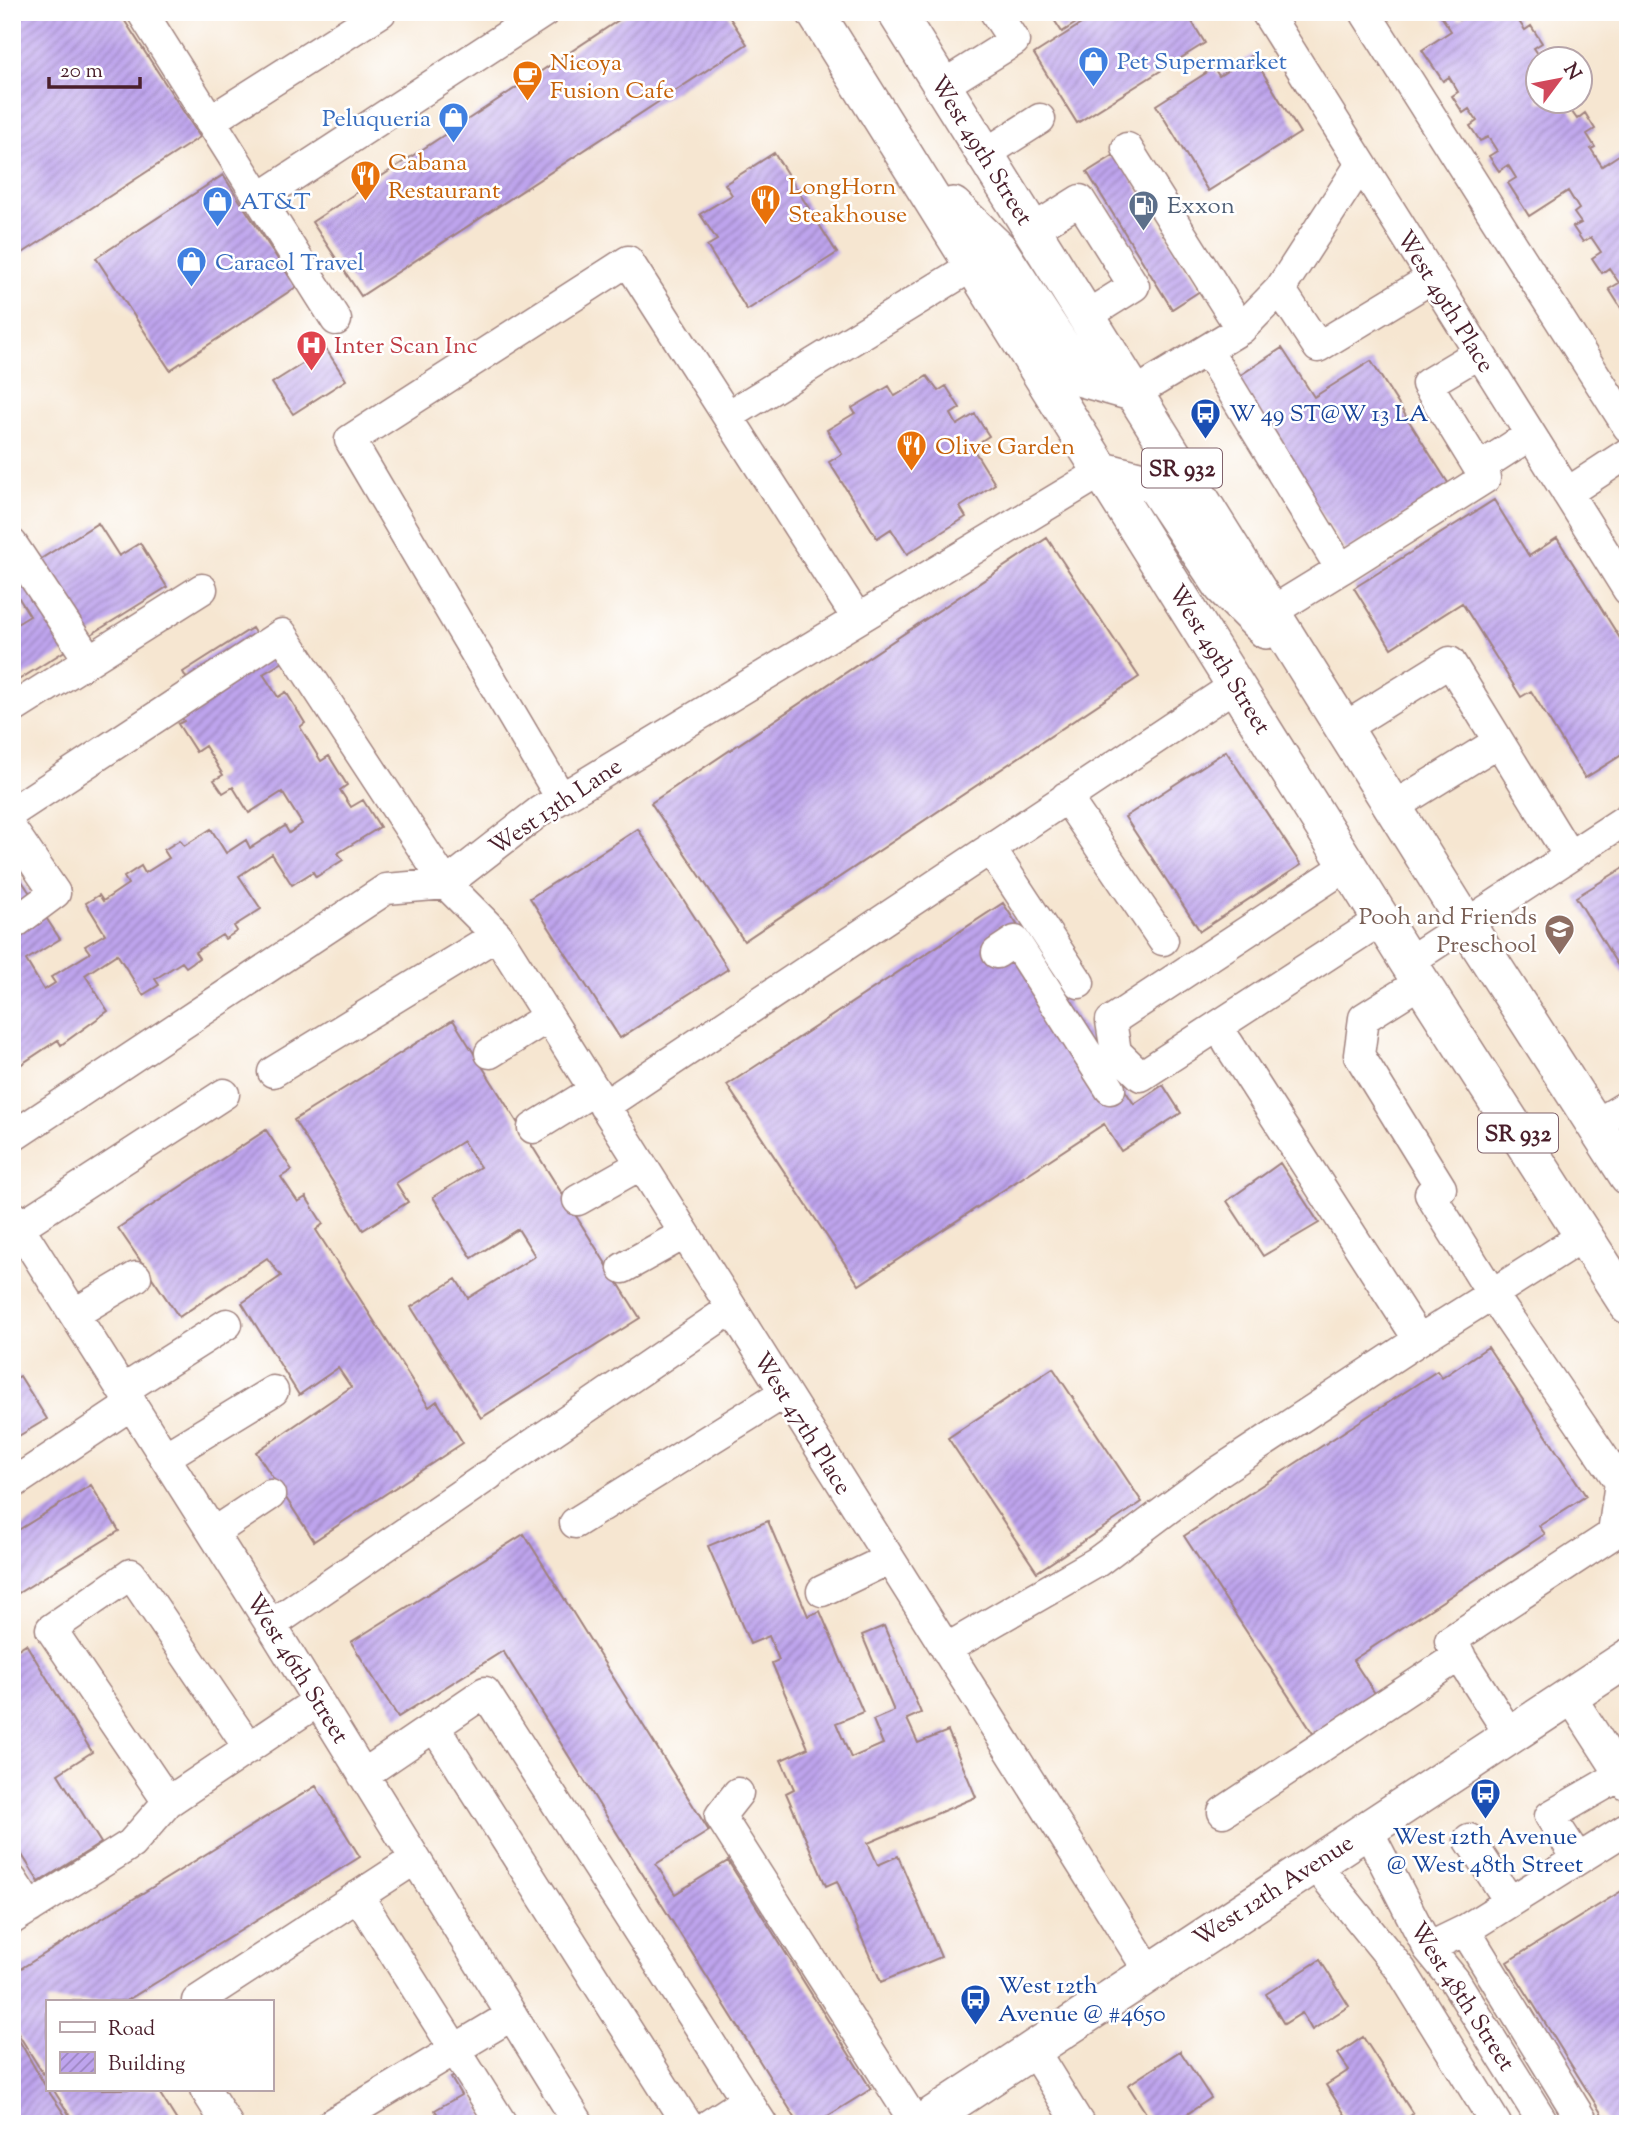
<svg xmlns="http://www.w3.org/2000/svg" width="1640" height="2136" viewBox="0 0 1640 2136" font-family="'Sorts Mill Goudy',serif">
<defs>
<pattern id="building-hatch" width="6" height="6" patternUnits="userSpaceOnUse" patternTransform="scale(1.75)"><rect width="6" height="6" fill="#bea4ed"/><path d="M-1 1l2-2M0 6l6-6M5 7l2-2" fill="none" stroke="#9c85c0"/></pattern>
</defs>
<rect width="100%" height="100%" fill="#fff"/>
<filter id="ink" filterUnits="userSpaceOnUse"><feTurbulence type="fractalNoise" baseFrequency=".0143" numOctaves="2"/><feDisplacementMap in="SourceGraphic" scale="14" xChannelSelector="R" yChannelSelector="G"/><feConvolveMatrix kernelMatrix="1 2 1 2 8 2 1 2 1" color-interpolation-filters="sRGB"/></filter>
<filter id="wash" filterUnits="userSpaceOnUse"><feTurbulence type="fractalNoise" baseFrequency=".00686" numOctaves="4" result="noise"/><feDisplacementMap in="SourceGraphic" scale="28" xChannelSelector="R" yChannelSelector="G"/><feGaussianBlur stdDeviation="1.57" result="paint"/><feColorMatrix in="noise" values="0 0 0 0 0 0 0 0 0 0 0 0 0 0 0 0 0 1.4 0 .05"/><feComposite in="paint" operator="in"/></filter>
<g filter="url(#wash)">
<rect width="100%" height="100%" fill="#f6e6d1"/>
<g id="blocks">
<path fill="url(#building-hatch)" d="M12 12H119L200 137 12 260Z
M631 12H726L747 44 361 296 312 222Z
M1049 12H1093L1062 32Z
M1100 12H1186L1205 43 1077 123 1034 54Z
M1446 12H1453L1459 20 1465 16 1463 12H1523L1516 17 1525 30 1531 26 1542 43 1534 48 1542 60H1538V102H1572L1567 105 1577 119 1585 113 1595 129 1587 134 1595 147 1591 149 1602 166 1628 149V319L1609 289 1619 283 1609 268 1602 273 1592 258 1601 252 1591 237 1583 242 1573 227 1581 223 1574 213 1579 209 1568 191 1529 216 1508 183 1516 178 1508 165 1499 171 1489 156 1497 151 1488 137 1480 141 1470 126 1477 121 1469 109 1463 113 1452 96 1458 92 1449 77 1443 81 1422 50 1451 31 1441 16Z
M1252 55 1300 133 1208 191 1156 105 1214 68 1219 76Z
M774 153 837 253 747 310 707 246 717 240 700 214 732 195 725 184Z
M1116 154 1200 291 1172 309 1087 172Z
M223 175 296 287 170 370 96 258Z
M1282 348 1314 397 1371 361 1450 486 1346 551 1236 378Z
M326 349 346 380 293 414 272 383Z
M927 376 938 391 946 386 960 408 951 414 957 425 975 414 989 436 972 447 995 484 960 507 966 517 907 554 891 529 877 538 829 462 842 454 827 430 855 413 852 408 889 386 895 396Z
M1494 500 1529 556 1557 538 1628 651V751L1585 778 1531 691 1521 697 1462 603 1391 648 1354 588Z
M98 523 119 556 140 543 167 587 12 684V627L30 616 12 587V577Z
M1047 538 1139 677 744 941 651 803Z
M252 628 265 649 272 645 283 662 263 674 278 697 286 692 305 723 300 727 321 761 329 756 347 785 340 790 351 807 363 800 380 827 338 853 343 860 316 877 313 872 292 885 272 854 239 876 261 909 234 926 237 931 225 939 222 935 195 952 199 958 186 967 182 962 155 979 159 985 143 995 117 954 85 975 108 1011 61 1045 58 1040 17 1067 12 1059V853L22 868 16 872 60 939 26 960 44 990 55 983 51 977 90 953 85 946 105 934 86 903 99 895 103 901 128 884 124 877 141 866 145 873 169 858 164 850 180 840 184 846 211 829 226 853 246 840 250 848 285 826 289 833 302 824 282 792 249 813 233 787 223 793 214 780 223 775 205 746 196 752 178 724 184 721 167 694 188 681 183 672Z
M1226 751 1301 865 1200 931 1125 817Z
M638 829 728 969 620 1038 530 898Z
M1628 865V982L1576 897Z
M1003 903 1134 1104 1163 1085 1181 1113 1121 1151 1104 1124 859 1285 727 1085Z
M453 1020 640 1318 481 1418 411 1307 456 1279 468 1298 535 1256 518 1229 472 1258 433 1197 480 1167 463 1141 396 1183 408 1202 363 1230 294 1120Z
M266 1130 292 1170 281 1177 298 1202 306 1197 323 1224 316 1230 429 1407 437 1401 463 1443 314 1541 256 1452 351 1387 338 1368 299 1395 242 1303 281 1276 267 1258 179 1317 118 1228Z
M1280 1163 1319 1223 1263 1256 1227 1201Z
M1488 1347 1586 1496 1539 1526 1545 1534 1353 1660 1380 1701 1318 1741 1184 1536 1437 1371 1442 1378Z
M1053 1368 1142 1502 1037 1572 948 1438Z
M20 1376 47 1419 12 1440V1380Z
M91 1485 119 1531 12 1597V1534Z
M768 1521 808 1616 820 1611 863 1712 836 1723 851 1758 883 1744 873 1720 894 1711 862 1635 884 1626 921 1713 907 1719 918 1743 948 1731 976 1797 868 1843 878 1865 898 1856 941 1957 881 1982 837 1881 826 1886 786 1793 794 1789 781 1760 808 1748 772 1663 779 1660 769 1636 750 1644 708 1546Z
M524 1534 709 1831 656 1864 675 1894 728 1861 871 2089 815 2124H799L503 1651 398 1717 351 1642Z
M26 1644 92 1752 58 1774 101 1843 39 1882 12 1839V1653Z
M316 1786 360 1857 126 2001H47V2080L12 2024V1974Z
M1628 1887V2124H1608L1507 1962Z
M1320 1960 1349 2006 1312 2030 1302 2013 1284 2024 1266 1994Z
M12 2028 47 2089 71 2124H12Z
M1363 2037 1413 2114 1398 2124H1351L1326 2085 1349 2070 1338 2054Z
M1180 2051 1211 2098 1172 2124H1153L1128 2085Z
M460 2073 485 2116 471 2124H443L435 2110 461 2095 451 2078Z
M53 2089H157L179 2124H75Z"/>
</g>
</g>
<g filter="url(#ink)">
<use href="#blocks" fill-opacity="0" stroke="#a0827e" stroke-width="2"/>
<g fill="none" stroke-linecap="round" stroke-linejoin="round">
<defs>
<path id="minor" d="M142 12 336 320
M1266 12 1628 590
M1368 12 1366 14 1628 427
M942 86 1014 41 995 12
M210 121 381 12
M1127 148 1241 329
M985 154 1040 119
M259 198 544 12
M1032 230 1080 200 1134 286 1086 316
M1280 289 1318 347 1432 278
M1207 350 1341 569 1271 612
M1135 393 1241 329 1280 289 1361 164
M728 416 974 265
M1479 468 1530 435
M1567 493 1628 453
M12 544 89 660
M1341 569 1485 478 1427 384 1479 353
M12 709 202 589
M1344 728 1450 662 1569 856
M1066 797 1163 940
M561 798 350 440 628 261 857 618
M1393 807 1498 742
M12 812 282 634 446 884 497 935 1149 1971
M12 830 55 893 12 925
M990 848 1079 983
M1348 865 1111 1021 1116 1052 1141 1076 1381 920
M997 953 1015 941 1110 1089
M1408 962 1628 818
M1228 1043 1419 1340 1492 1294 1430 1194 1441 1188 1359 1055 1364 1018 1421 982
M490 1053 548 1017
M273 1072 497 935
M604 1106 1236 685
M1595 1125 1628 1105
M533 1128 593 1091
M12 1137 386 889 446 884 540 811 1103 471
M578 1200 640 1165
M12 1216 271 1625 579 2124
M19 1227 224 1094
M623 1268 684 1234
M74 1314 136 1277
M123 1390 227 1324
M165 1457 273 1391
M498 1468 731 1309
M12 1484 132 1404
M575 1523 784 1393
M213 1533 270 1495
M822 1591 889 1559
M271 1625 489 1475
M946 1649 1097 1562 1209 1478 1419 1340
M1570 1696 1628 1786
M434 1726 687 2124
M1510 1735 1450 1641 1613 1534 1620 1482 1492 1294 1583 1236
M249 1748 131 1574 51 1629 168 1802 318 1701
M363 1775 485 1692 762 2124
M738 1793 720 1816 916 2124
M1223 1812 1460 1655
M1367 1829 1428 1948 1455 1981 1544 2124
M1469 1839 1510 1902
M1578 1859 1550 1816 1628 1771
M1314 1863 1401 1970 1496 2124
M12 1880 30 1908
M358 1896 502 2124
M12 1919 131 1844 168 1802
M1465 1930 1584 2124
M1428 1948 1465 1930 1628 1828
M197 2001 415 1859
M1032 2048 1079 2124
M205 2089 227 2124
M331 2124 512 2015
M710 2124 747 2100"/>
<path id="major" d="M815 12 1408 962 1628 1305
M896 12 1466 924 1628 1176
M953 206 998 249 1082 378 1135 393
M1103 471 1154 484 1223 587 1266 630
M920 2124 1628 1658"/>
</defs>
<use href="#minor" stroke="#a0827e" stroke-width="33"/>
<use href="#major" stroke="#a0827e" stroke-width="40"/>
<use href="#minor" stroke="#fff" stroke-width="30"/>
<use href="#major" stroke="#fff" stroke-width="37"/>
</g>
</g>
<defs>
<symbol id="shop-pin" viewBox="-11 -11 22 30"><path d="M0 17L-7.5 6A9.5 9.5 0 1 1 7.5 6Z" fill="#3f7fe0" stroke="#fff"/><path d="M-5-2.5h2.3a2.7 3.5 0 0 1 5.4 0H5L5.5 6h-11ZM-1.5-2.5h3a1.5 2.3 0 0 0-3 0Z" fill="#fff"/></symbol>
<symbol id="cafe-pin" viewBox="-11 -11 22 30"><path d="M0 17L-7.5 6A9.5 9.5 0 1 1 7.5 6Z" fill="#e8710a" stroke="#fff"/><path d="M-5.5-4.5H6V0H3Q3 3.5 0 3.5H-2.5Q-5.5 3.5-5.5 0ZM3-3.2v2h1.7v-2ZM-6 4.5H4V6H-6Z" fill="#fff"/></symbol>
<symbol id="restaurant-pin" viewBox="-11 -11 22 30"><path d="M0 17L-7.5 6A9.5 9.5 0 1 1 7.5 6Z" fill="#e8710a" stroke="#fff"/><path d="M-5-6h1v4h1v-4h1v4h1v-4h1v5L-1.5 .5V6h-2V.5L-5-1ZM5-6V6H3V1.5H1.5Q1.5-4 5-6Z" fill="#fff"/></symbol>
<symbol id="fuel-pin" viewBox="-11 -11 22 30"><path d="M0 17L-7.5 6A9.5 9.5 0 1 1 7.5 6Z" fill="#5c6f8a" stroke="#fff"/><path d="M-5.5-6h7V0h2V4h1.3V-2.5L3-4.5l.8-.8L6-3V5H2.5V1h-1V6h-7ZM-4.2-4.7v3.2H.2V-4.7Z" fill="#fff"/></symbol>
<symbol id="hospital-pin" viewBox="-11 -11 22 30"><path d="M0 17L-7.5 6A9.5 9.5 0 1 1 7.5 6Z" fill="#e0444e" stroke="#fff"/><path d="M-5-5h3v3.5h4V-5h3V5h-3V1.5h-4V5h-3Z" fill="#fff"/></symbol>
<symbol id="bus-pin" viewBox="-11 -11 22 30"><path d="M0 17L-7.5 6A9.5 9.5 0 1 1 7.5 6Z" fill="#1a4fb4" stroke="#fff"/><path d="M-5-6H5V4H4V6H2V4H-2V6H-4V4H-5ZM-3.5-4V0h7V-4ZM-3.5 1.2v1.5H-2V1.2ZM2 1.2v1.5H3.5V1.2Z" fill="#fff"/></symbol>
<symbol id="school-pin" viewBox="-11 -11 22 30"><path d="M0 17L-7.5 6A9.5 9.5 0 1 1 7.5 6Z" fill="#8d6e63" stroke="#fff"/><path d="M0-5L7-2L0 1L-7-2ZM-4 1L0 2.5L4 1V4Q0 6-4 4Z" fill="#fff"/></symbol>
</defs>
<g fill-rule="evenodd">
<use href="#shop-pin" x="1076" y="44" width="35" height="47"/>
<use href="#cafe-pin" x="510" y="58" width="35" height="47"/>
<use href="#shop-pin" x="436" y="100" width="35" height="47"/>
<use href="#restaurant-pin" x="348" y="158" width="35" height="47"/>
<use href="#restaurant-pin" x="748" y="182" width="35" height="47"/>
<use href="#shop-pin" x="200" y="184" width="35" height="47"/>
<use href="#fuel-pin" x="1126" y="188" width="35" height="47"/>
<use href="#shop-pin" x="174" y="244" width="35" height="47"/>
<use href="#hospital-pin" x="294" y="328" width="35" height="47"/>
<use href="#bus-pin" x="1188" y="396" width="35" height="47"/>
<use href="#restaurant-pin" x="894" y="428" width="35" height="47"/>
<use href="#school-pin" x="1542" y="912" width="35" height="47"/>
<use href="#bus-pin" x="1468" y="1776" width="35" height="47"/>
<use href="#bus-pin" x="958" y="1982" width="35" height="47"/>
</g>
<g text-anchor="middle" stroke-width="5" stroke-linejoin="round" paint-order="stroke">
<g fill="#fff" stroke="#80626b" stroke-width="2">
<rect x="1142" y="448.5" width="80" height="39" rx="5"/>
<rect x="1478" y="1113.5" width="80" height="39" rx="5"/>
</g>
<g font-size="23" font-weight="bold" fill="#4a1f2b">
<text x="1182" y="476">SR 932</text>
<text x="1518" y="1141">SR 932</text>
</g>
<g font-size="24" fill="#366cbe" stroke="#fff" text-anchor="start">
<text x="1117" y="69">Pet Supermarket</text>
<text x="431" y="126" text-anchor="end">Peluqueria</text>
<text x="240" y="209">AT&amp;T</text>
<text x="215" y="270">Caracol Travel</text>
</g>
<g font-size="24" fill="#c56008" stroke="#fff" text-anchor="start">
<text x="550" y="70">Nicoya<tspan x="550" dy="28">Fusion Cafe</tspan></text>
<text x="388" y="170">Cabana<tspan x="388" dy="28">Restaurant</tspan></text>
<text x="788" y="194">LongHorn<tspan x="788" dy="28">Steakhouse</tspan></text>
<text x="935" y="454">Olive Garden</text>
</g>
<g font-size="24" fill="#4a1f2b" stroke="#fff">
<text transform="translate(982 150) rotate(58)" y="8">West 49th Street</text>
<text transform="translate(1446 301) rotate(58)" y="8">West 49th Place</text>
<text transform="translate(1220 659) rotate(58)" y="8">West 49th Street</text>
<text transform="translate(555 806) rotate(-34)" y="8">West 13th Lane</text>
<text transform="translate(803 1423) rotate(58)" y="8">West 47th Place</text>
<text transform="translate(298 1668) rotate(58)" y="8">West 46th Street</text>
<text transform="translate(1273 1890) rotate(-33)" y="8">West 12th Avenue</text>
<text transform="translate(1463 1996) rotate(57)" y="8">West 48th Street</text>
</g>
<g font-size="24" fill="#4e5e75" stroke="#fff" text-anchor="start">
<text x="1167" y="213">Exxon</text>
</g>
<g font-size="24" fill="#be3a42" stroke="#fff" text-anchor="start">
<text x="334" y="353">Inter Scan Inc</text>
</g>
<g font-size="24" fill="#164399" stroke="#fff" text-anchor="start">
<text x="1229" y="421">W 49 ST@W 13 LA</text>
<text x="1485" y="1844" text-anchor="middle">West 12th Avenue<tspan x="1485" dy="28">@ West 48th Street</tspan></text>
<text x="998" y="1993">West 12th<tspan x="998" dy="28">Avenue @ #4650</tspan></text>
</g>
<g font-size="24" fill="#785e54" stroke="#fff" text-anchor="end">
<text x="1537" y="924">Pooh and Friends<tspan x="1537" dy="28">Preschool</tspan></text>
</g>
</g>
<rect width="1640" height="2136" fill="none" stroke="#fff" stroke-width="42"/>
<rect x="46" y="2000" width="228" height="91" fill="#ffffff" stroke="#b7a5aa" stroke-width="2"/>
<rect x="60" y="2022" width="35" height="10" fill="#ffffff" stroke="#b7a5aa" stroke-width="2"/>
<text x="108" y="2035" font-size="21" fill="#4a1f2b">Road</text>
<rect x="60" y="2052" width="35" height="21" fill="url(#building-hatch)" stroke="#b7a5aa" stroke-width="2"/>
<text x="108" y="2070" font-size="21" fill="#4a1f2b">Building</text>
<g transform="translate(1559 80) rotate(58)"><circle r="33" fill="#ffffff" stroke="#b7a5aa" stroke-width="2"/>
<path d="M0-5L12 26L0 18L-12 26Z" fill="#d1495b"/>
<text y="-10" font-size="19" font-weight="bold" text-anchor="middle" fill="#4a1f2b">N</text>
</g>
<path d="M49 77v10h91v-10" fill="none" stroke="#4a1f2b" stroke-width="3.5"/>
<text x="60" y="77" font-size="21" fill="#4a1f2b" stroke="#ffffff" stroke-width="5" paint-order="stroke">20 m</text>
</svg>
